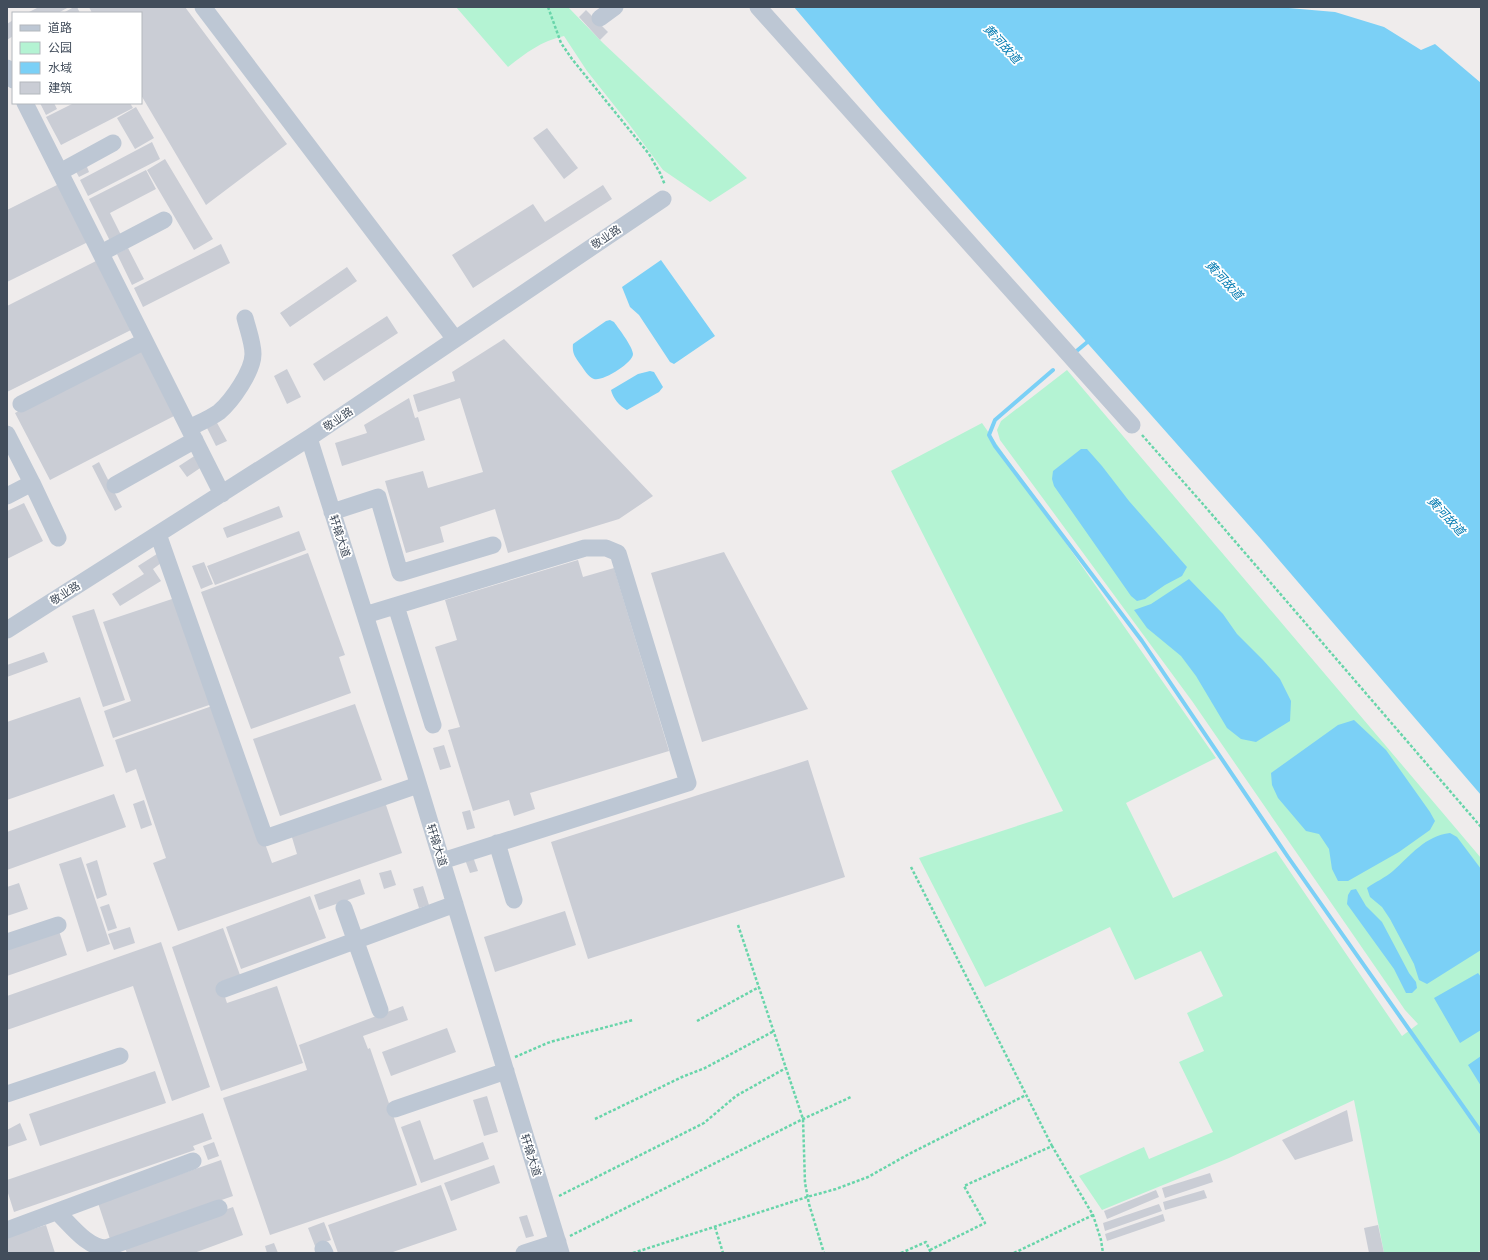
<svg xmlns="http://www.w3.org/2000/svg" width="1488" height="1260" viewBox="0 0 1488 1260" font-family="'Archivo Narrow','Noto Sans SC',sans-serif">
<rect width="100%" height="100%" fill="#efecec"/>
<path fill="#b4f3d3" d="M456 7H568L603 43 747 178 710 202 663 170 629 124 587 71 564 36C541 41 526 53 508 67Z
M1067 370 1481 858V1251L1474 1253H1384L1354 1100 1229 1158 1102 1210 1079 1176 1144 1147 1149 1159 1213 1132 1179 1062 1204 1051 1187 1013 1223 996 1201 951 1135 980 1110 927 985 987 919 858 1063 811 891 471 982 423 1216 758 1126 803 1173 898 1276 851 1402 1036 1418 1024 1405 1010 1192 701 1000 440 997 430 1001 421Z"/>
<path fill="#7bd0f6" d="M794 7H1277L1335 12 1384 27 1421 50 1435 44 1481 83V795L1261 539 881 110Z
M661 260 715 336 674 364 670 362 639 315 630 307 622 287Z
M610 320 614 322C619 329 633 347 633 354 633 363 602 382 594 379 588 377 584 369 580 364 575 357 572 353 573 344L606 321Z
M650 371 654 372 663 387 659 392 627 410C619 406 613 398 611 390L638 374Z
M1081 449H1087L1102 466 1129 501 1187 567 1182 576 1165 585 1145 599 1137 601 1131 596 1054 486 1052 479 1053 471Z
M1189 579 1223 614 1237 634 1263 660 1280 679 1291 701 1290 721 1256 742 1241 739 1227 728 1196 676 1181 656 1147 628 1134 610 1151 604Z
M1354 720 1386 750 1430 812 1435 821 1430 830 1399 852 1348 881H1338L1332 869 1329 849 1319 834 1306 831 1278 798 1272 785 1271 773 1338 725Z
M1450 833 1457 837 1481 869V950L1427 984 1419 980 1414 964 1390 919 1382 907 1370 897 1367 888C1375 882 1385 878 1393 871 1411 855 1425 836 1450 833Z
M1356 889 1366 906 1382 922 1409 973 1416 982 1417 988 1412 993H1406L1394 969 1347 904 1348 895 1351 890Z
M1478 973 1481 977V1030L1460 1043 1434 998Z
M1481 1056V1086L1468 1065Z"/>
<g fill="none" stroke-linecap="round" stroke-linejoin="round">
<path stroke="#7bd0f6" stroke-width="4" d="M1073 354 1091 339
M1053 370 995 420 989 435 995 446 1142 641 1288 857 1481 1132"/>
</g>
<path fill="#cacdd5" d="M39 7H69L58 13H27Z
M74 7H77L80 13H63Z
M89 7H185L287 144 206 205 141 95V13H92Z
M586 10 608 32 600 40 579 17Z
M13 20V36L7 40V24Z
M40 103H54L57 109 46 115Z
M74 103H130L133 108 61 145 46 117Z
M136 107 154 138 135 149 117 118Z
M547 128 578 168 564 179 533 138Z
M152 142 160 159 88 196 80 180Z
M165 159 213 239 194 250 147 170Z
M85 162 89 172 79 177 74 168Z
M146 170 156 189 110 213 122 237 111 243 89 199Z
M59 184 88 242 7 282V210Z
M603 185 612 199 473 288 452 255 533 204 545 222Z
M221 244 230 263 143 307 134 288Z
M128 248 144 279 132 285 117 254Z
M98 260 133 329 7 392V306Z
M347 267 357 281 290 327 280 313Z
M387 316 398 333 324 381 313 364Z
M504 339 653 496 619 519 508 553 495 509 440 527 444 542 406 553 385 481 423 471 428 488 483 472 460 398 418 412 413 395 455 381 452 372Z
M141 348 176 415 50 480 15 413Z
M287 369 301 397 287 404 274 376Z
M409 398 415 418 418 417 425 440 342 466 335 443 367 433 364 425Z
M216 421 227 441 216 446 206 426Z
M199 453 206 464 187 477 179 466Z
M99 462 122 507 115 511 92 466Z
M24 503 43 541 7 559V511Z
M279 506 283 517 227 538 223 528Z
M299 531 306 550 215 585 207 566Z
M160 552 165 560 153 569 161 581 120 606 112 594 144 574 138 566Z
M724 552 808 709 702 742 651 573Z
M308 553 345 655 339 657 351 693 251 729 201 592Z
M578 560 583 577 614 568 669 751 530 793 535 809 514 816 509 800 473 811 448 730 460 727 435 647 457 640 445 600Z
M204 562 213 584 201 589 192 566Z
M178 597 215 703 113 738 104 711 131 701 103 622Z
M94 609 125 700 103 707 72 616Z
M44 652 48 662 7 677V665Z
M80 697 104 766 7 800V722Z
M355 704 382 780 280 816 253 739Z
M215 705 272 863 297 854 291 834 385 802 402 853 178 931 153 863 166 858 136 769 126 773 115 740Z
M444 745 451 767 440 770 433 748Z
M808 760 845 877 588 959 551 842Z
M114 794 126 827 7 870V832Z
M144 800 152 825 141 829 133 804Z
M470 810 475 828 467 830 462 812Z
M472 854 478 871 470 873 464 857Z
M81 857 110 944 87 952 59 864Z
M97 860 107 895 97 899 86 864Z
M391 870 396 885 384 889 379 873Z
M360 879 365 894 319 910 314 895Z
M19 883 28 909 7 916V887Z
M423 886 429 905 419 908 413 889Z
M310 896 326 938 241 969 226 927Z
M109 904 117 928 108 931 100 907Z
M565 911 576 945 495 972 484 937Z
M130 927 135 943 114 950 108 934Z
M223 928 240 975 220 982 227 1003 277 986 303 1063 221 1091 172 947Z
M59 931 67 955 7 976V949Z
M161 942 210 1087 172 1101 133 986 7 1030V996Z
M403 1006 408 1020 363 1036 368 1049 370 1048 417 1185 270 1235 223 1098 307 1070 299 1045Z
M447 1028 456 1052 391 1076 382 1052Z
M155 1071 166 1103 40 1146 29 1114Z
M487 1096 498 1132 484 1136 473 1100Z
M1347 1110 1353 1141 1295 1160 1282 1140Z
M203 1113 212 1139 193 1146 195 1150 14 1212 7 1190V1180Z
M420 1120 434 1160 483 1142 489 1159 421 1183 401 1127Z
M20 1123 27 1140 7 1147V1130Z
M214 1142 219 1156 208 1160 203 1146Z
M221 1160 233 1196 110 1239 98 1203Z
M494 1165 500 1183 451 1201 444 1183Z
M1210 1173 1213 1182 1165 1198 1162 1188Z
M441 1185 457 1230 390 1253H338L328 1225Z
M1156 1190 1159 1197 1107 1219 1104 1211Z
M1204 1190 1207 1198 1165 1210 1163 1202Z
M1159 1204 1162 1211 1105 1231 1103 1223Z
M233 1207 243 1235 194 1253H127L124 1246Z
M1163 1214 1165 1221 1107 1241 1105 1234Z
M527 1215 534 1236 526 1238 519 1217Z
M324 1222 331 1240 315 1246 308 1228Z
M46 1225 55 1253H7V1237Z
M1378 1225 1384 1253H1369L1364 1228Z
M274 1243 278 1253H267L265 1246Z"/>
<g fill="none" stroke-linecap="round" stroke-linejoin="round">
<path stroke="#68d5aa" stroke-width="2.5" stroke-dasharray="3 2" stroke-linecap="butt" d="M548 7 561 43 572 59 649 154 660 173 665 185
M1142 435 1202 503 1481 827
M911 867 1052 1146
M738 925 803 1119 805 1183 809 1204 824 1253
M697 1021 759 987
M515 1057 550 1042 633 1020
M595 1119 682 1077 705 1068 774 1031
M559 1196 704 1123 736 1096 786 1068
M715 1227 723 1253
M570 1236 803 1119 851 1097
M930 1250 985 1223 964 1186 1052 1146 1093 1215 1101 1240 1103 1253
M633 1253 807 1197 836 1189 868 1177 909 1154 1026 1095
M901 1253 926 1242 931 1253
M1014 1253 1093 1215"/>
<path stroke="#bdc7d4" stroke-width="17" d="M203 7 455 339
M758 7 1132 425
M600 18 615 7
M7 68 13 80
M25 103 222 494
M60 172 113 143
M101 253 164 220
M21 404 145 341
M189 428C199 423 211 418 219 412 232 401 253 371 253 354 253 343 248 330 245 318
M7 434 32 483 7 496
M309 438 415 773 561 1253
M32 483 58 538
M115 485 195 440
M332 512 378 497 400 573 493 545
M158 534 265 838 418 785
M396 606 433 725
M365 615 585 548H606L618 553 688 783 442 861
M7 630 309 438 663 199
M497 843 514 900
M344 908 380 1010
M7 942 58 925
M224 989 455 904
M7 1094 120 1056
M395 1109 506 1071
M57 1212C70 1224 87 1248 106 1248L219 1208
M7 1230 193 1161
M323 1249 325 1253
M524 1253 558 1242"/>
</g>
<g text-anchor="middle" stroke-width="3.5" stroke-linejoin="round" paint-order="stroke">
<g font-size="11" fill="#424d5b" stroke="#fff">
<text transform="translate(606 237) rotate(-34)" y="4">敬业路</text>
<text transform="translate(338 419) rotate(-34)" y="4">敬业路</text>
<text transform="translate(340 536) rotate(72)" y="4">轩辕大道</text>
<text transform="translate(65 593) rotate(-32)" y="4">敬业路</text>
<text transform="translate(437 845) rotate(73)" y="4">轩辕大道</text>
<text transform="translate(531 1155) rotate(73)" y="4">轩辕大道</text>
</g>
<g font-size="12" font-style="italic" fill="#007ab1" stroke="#fff">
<text transform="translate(1002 44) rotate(47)" y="4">黄河故道</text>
<text transform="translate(1224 280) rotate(47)" y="4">黄河故道</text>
<text transform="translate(1446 516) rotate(47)" y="4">黄河故道</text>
</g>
</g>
<rect width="1488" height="1260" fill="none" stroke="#424d5b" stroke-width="16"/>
<rect x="12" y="12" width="130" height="92" fill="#ffffff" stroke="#b3b8bd"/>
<rect x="20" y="25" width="20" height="6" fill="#bdc7d4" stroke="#b3b8bd"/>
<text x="48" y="32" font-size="12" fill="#424d5b">道路</text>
<rect x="20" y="42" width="20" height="12" fill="#b4f3d3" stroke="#b3b8bd"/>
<text x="48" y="52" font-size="12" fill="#424d5b">公园</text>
<rect x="20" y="62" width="20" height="12" fill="#7bd0f6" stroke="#b3b8bd"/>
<text x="48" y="72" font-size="12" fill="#424d5b">水域</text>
<rect x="20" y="82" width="20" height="12" fill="#cacdd5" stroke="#b3b8bd"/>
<text x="48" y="92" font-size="12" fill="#424d5b">建筑</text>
</svg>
